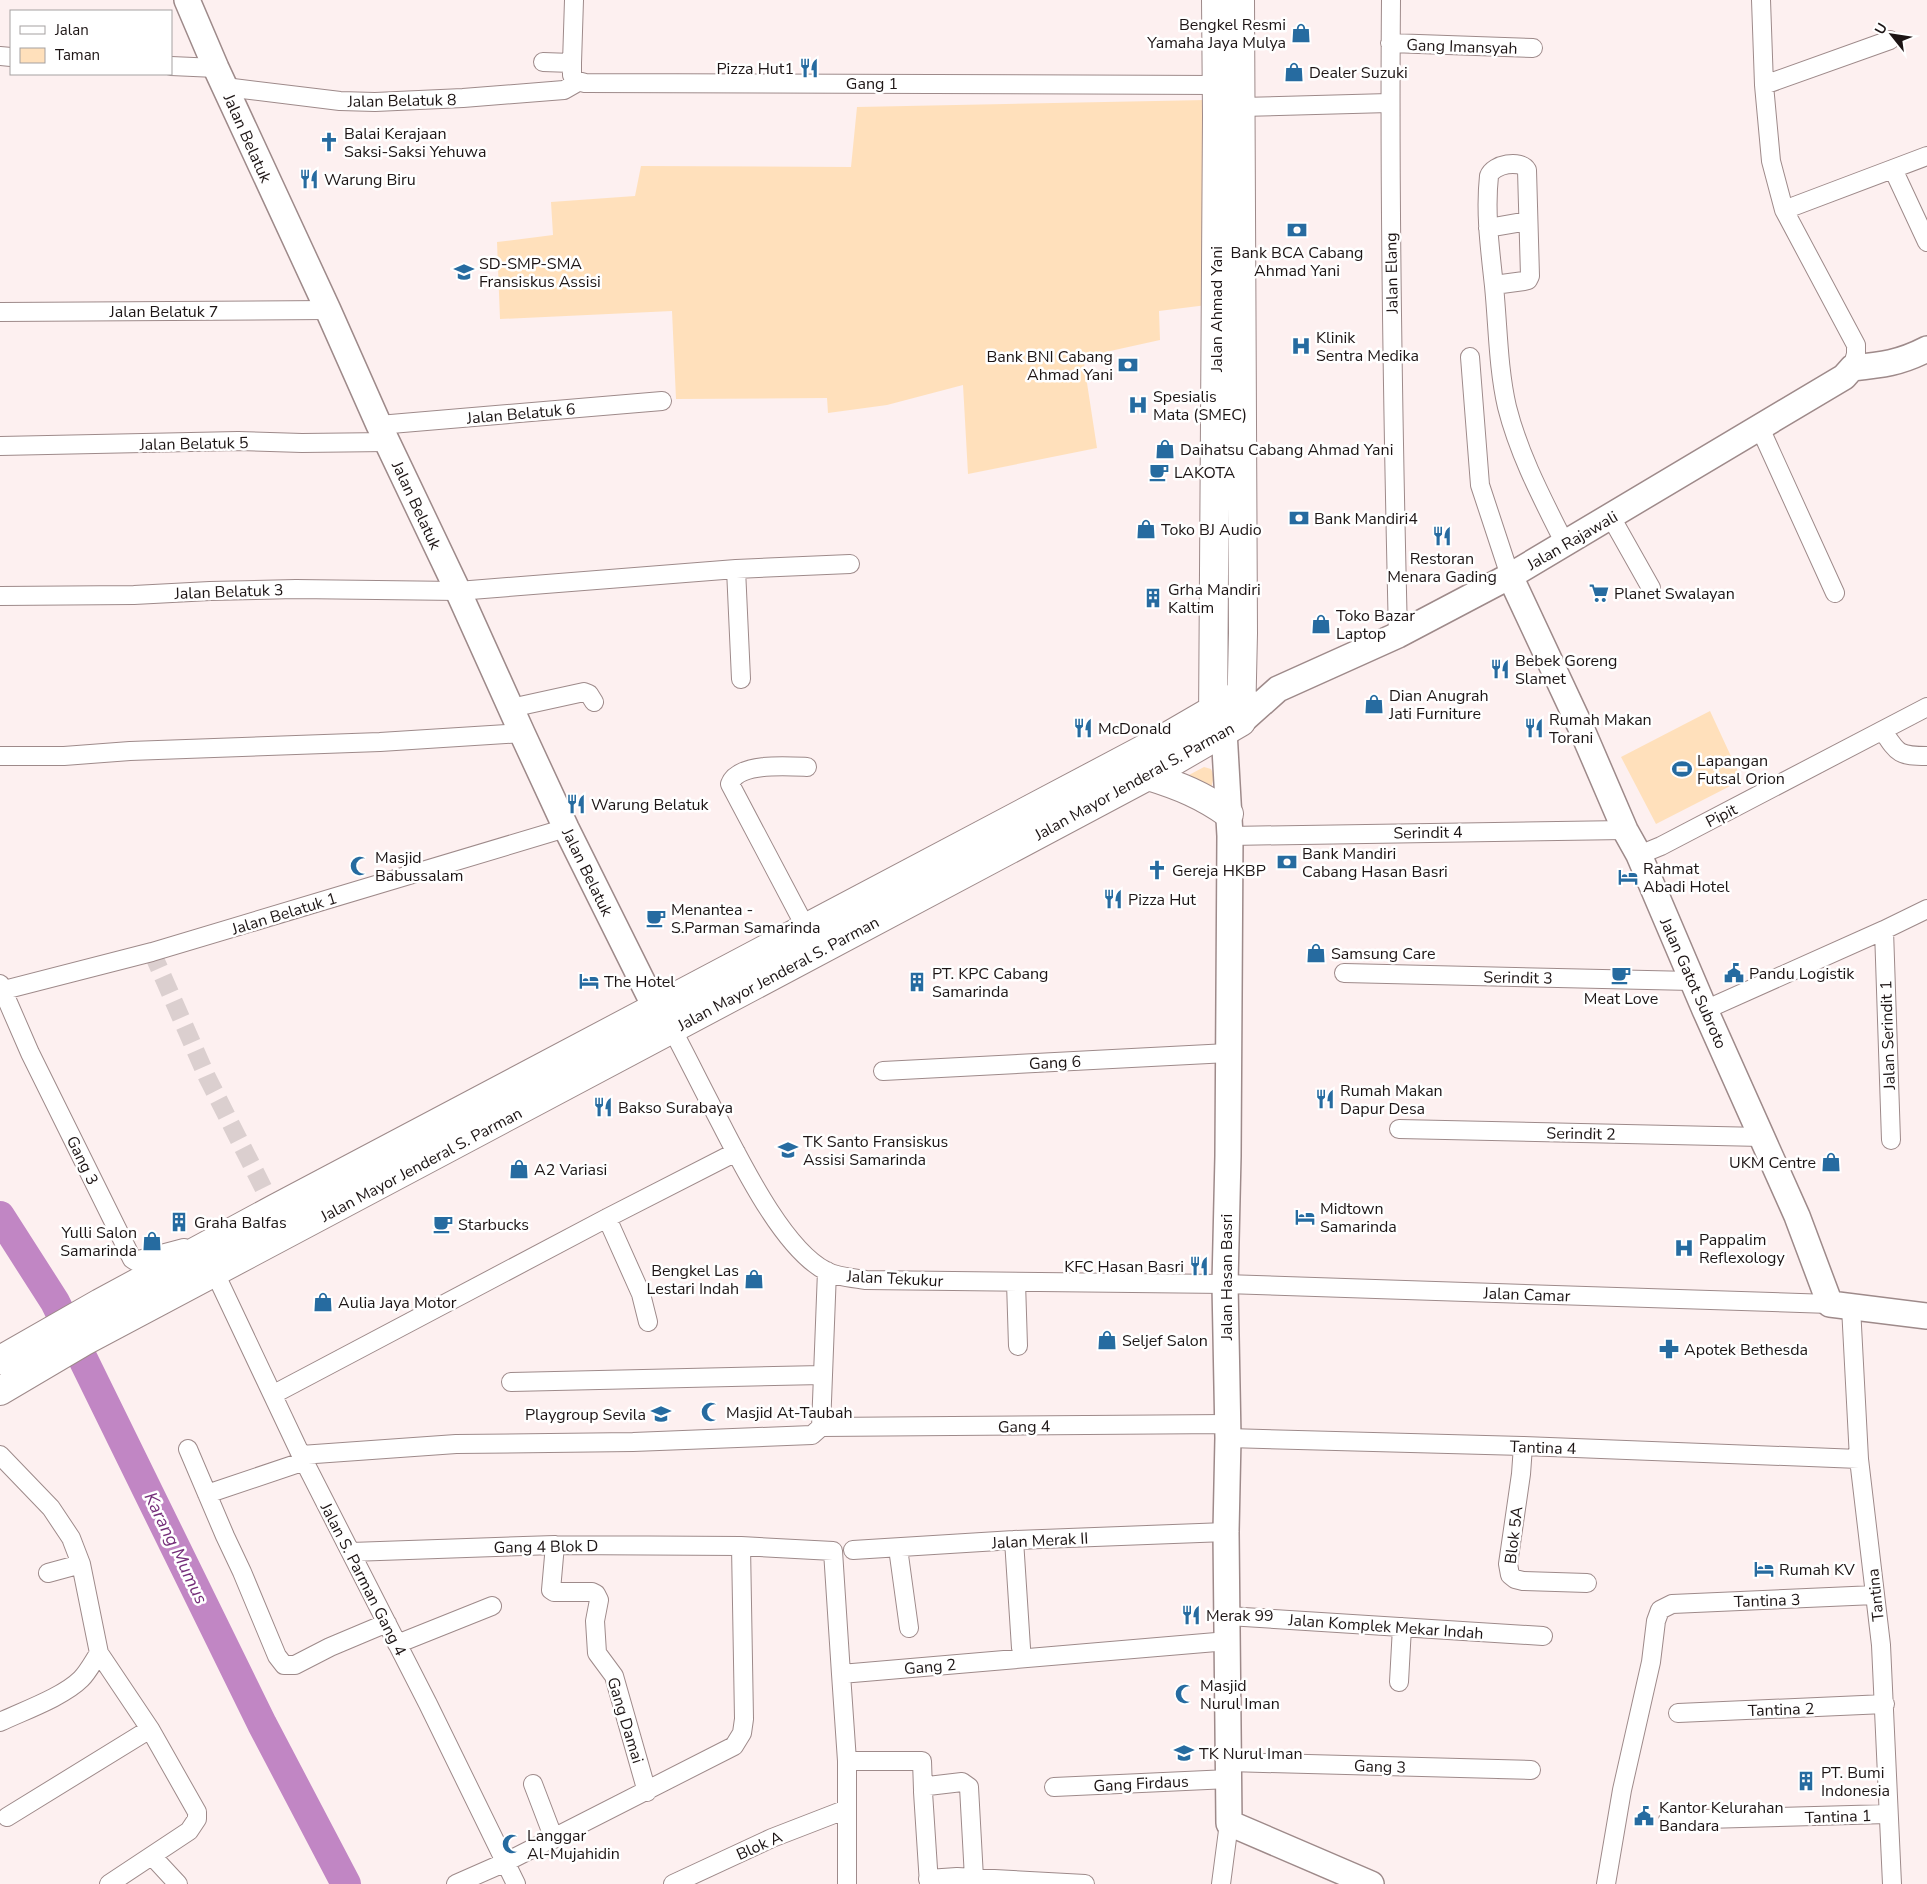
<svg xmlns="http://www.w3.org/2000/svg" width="1927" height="1884" viewBox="0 0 1927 1884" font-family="'Nunito Sans',sans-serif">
<rect width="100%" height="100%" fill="#fdf0f0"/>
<path fill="#ffe0bb" d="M1206 100 1207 305 1159 311 1160 340 1083 357 1097 448 968 474 963 385 887 405 828 413 827 398 676 399 672 311 500 319 497 242 553 235 551 202 635 196 641 166 851 167 857 107Z
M1710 711 1742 780 1656 824 1621 757Z
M1204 767 1211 769 1214 776 1210 793 1187 776Z"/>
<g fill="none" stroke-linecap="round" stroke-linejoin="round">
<path stroke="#c186c4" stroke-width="30" d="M0 1216 55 1302 262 1724 346 1884"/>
<path stroke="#dbcfcf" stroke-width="18" stroke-dasharray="18 9" stroke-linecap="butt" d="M152 952 207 1077 274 1209"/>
<defs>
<path id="street" d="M1391 0C1389 212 1393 424 1398 635
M1761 0 1764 85 1771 161 1784 210 1856 345V354L1852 368
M1390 43 1533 48
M0 56 11 57
M543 62 572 63V75L574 80 585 83 1217 85
M572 63 574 0
M171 66 216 68
M1764 85 1890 40
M225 87 340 101 375 102 463 98 564 90 578 82
M1241 107 1389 103
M1893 169 1927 242
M1784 210 1927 156
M1488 228 1528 221
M1494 285 1524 281 1528 280 1530 276 1527 170C1521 159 1493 164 1489 176 1485 213 1490 249 1494 286 1498 326 1498 368 1507 407 1519 455 1543 500 1565 544
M0 312 328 310
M1470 357 1480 485 1510 576
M379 425 662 401
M1760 428 1835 593
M0 446 238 441 302 443 387 442
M1611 517 1651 588
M736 569 741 679
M0 596 134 595 210 591 296 589 458 591 736 569 850 564
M511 708 584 692 589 694 594 702
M1883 731C1898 754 1899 756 1927 756
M0 756H64L130 751 380 742 522 733
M1230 836 1625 830
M1639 855 1661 846 1927 707
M806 928 730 784C738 762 789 766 807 767
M1884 930 1891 1140
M1344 973 1692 981
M0 984 30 1053 132 1259 135 1261 184 1248
M0 991 152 952 566 828
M1705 1010 1884 930 1927 909
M672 1029C688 1059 703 1090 719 1120 741 1162 783 1249 826 1271 837 1277 853 1278 866 1280L1225 1284 1830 1304
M883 1071 1228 1053
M1399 1129 1762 1137
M607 1218 641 1294 648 1322
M215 1273 301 1455 428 1704 516 1884
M1016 1282 1018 1346
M1851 1307 1859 1459 1881 1645 1892 1884
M511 1382 822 1375
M274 1394 607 1218 736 1152
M821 1427 1227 1424
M1228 1438 1523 1446 1859 1459
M1523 1446 1521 1474 1508 1564 1510 1575 1515 1579 1523 1581 1587 1583
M188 1449 225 1536 242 1572 277 1656 284 1665H295L330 1647 387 1623
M0 1455 51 1508 71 1538 81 1564 99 1653 150 1729 197 1812V1819L189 1831 109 1884
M301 1455 456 1444 633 1442 812 1435 821 1427 827 1271
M207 1494 305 1461
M1014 1540 1021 1648
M555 1545 551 1590 554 1592H592L596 1594 599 1600 595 1621 597 1653 614 1676 647 1792
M898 1548 909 1628
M853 1550 1014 1540 1226 1532
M351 1552 555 1545 741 1546 833 1551 841 1674
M48 1573 81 1564
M1228 1616 1543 1636
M397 1644 492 1606
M1399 1682 1402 1627
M1678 1713 1885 1704
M0 1722C23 1711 63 1697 81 1679 88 1672 93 1662 99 1653
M847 1761H922L923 1790
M1229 1762 1531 1770
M533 1784 554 1839
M1054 1787 1229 1779
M7 1817 150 1729
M1668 1820 1888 1814
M152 1856 178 1884
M928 1879 957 1877 1085 1884
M456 1884 506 1862 734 1746 742 1733 744 1719 741 1546
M673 1884 772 1838 847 1809
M847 1884V1761L841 1674 1228 1641
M929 1884 923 1792 924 1788 928 1786 962 1782 969 1787 974 1878
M1221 1884 1229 1823
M1606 1884 1622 1790 1651 1662 1656 1621 1660 1610 1672 1604 1875 1595"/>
<path id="secondary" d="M187 0 216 68 328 310 379 425 458 591 522 733 566 828 655 1007
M1510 576 1582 730 1625 830 1639 855 1705 1010 1797 1216 1830 1304 1927 1316
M1241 722 1278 689 1398 635 1510 576 1844 377 1852 368C1882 365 1900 363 1927 349
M1224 731 1230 836 1228 1156 1225 1284 1228 1438 1226 1532 1229 1823 1371 1884"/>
<path id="primary" d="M1213 723 1217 116 1216 0
M1148 776C1180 786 1202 795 1229 814
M0 1360 100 1303 274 1209 1161 740 1242 693
M0 1391 83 1342 1148 776 1241 722 1243 633 1240 0"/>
</defs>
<use href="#street" stroke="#9e8a8a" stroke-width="20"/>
<use href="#secondary" stroke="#9e8a8a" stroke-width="28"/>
<use href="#primary" stroke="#9e8a8a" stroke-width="30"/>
<use href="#street" stroke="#fff" stroke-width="18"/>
<use href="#secondary" stroke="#fff" stroke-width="25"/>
<use href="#primary" stroke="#fff" stroke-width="28"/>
</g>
<defs>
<symbol id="shop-bare" viewBox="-9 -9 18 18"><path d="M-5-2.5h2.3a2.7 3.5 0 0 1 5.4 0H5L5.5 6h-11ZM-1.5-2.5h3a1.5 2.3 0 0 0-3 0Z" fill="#266ba0" stroke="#fff" stroke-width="2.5" paint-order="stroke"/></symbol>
<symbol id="restaurant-bare" viewBox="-9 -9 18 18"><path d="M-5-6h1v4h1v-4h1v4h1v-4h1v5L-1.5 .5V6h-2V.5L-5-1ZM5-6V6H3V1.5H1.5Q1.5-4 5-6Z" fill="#266ba0" stroke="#fff" stroke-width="2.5" paint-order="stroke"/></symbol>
<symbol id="church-bare" viewBox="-9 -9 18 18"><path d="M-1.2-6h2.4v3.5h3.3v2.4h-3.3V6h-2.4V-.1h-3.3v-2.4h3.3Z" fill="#266ba0" stroke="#fff" stroke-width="2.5" paint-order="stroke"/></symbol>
<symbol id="bank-bare" viewBox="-9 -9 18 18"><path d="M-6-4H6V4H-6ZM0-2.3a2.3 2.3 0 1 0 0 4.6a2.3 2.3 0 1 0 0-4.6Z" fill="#266ba0" stroke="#fff" stroke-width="2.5" paint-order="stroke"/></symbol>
<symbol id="school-bare" viewBox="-9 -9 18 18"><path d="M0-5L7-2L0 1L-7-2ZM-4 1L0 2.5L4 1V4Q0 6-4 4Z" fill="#266ba0" stroke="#fff" stroke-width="2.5" paint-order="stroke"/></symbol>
<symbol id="hospital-bare" viewBox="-9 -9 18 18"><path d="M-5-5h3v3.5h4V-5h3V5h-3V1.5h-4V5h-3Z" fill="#266ba0" stroke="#fff" stroke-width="2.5" paint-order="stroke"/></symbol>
<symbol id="cafe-bare" viewBox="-9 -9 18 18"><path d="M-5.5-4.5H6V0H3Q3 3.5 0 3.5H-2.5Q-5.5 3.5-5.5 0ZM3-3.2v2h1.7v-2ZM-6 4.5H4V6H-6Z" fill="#266ba0" stroke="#fff" stroke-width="2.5" paint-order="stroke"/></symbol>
<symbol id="supermarket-bare" viewBox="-9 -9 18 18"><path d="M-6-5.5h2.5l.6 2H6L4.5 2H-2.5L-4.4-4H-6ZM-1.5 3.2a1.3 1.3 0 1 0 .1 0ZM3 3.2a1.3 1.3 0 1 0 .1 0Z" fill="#266ba0" stroke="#fff" stroke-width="2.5" paint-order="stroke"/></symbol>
<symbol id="building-bare" viewBox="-9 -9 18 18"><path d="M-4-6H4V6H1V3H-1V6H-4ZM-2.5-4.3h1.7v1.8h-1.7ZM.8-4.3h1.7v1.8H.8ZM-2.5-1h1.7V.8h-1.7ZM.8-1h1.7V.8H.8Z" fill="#266ba0" stroke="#fff" stroke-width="2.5" paint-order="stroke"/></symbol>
<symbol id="stadium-bare" viewBox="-9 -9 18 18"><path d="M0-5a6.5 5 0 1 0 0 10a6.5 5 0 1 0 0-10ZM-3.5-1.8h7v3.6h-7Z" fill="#266ba0" stroke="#fff" stroke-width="2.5" paint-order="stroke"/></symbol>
<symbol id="mosque-bare" viewBox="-9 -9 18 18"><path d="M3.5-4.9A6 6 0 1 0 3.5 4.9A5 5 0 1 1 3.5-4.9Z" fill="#266ba0" stroke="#fff" stroke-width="2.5" paint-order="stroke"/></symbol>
<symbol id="hotel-bare" viewBox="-9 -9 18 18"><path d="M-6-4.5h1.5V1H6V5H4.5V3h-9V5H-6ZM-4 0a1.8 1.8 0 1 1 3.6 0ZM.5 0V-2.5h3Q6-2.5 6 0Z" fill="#266ba0" stroke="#fff" stroke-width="2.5" paint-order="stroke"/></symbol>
<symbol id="civic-bare" viewBox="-9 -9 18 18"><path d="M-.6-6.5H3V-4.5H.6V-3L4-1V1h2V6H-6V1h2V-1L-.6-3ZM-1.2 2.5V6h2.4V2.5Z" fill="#266ba0" stroke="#fff" stroke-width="2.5" paint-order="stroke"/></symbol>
<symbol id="pharmacy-bare" viewBox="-9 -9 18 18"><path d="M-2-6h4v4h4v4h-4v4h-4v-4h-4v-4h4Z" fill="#266ba0" stroke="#fff" stroke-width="2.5" paint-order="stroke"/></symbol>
</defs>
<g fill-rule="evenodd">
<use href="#shop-bare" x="1287" y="19" width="28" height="28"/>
<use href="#restaurant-bare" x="795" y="54" width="28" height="28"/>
<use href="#shop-bare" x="1280" y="58" width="28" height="28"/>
<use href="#church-bare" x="315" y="128" width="28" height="28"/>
<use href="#restaurant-bare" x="295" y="165" width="28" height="28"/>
<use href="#bank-bare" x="1283" y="216" width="28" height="28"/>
<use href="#school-bare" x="450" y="258" width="28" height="28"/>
<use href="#hospital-bare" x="1287" y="332" width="28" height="28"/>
<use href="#bank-bare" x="1114" y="351" width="28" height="28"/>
<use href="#hospital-bare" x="1124" y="391" width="28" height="28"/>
<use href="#shop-bare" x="1151" y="435" width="28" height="28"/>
<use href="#cafe-bare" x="1145" y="458" width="28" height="28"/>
<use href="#bank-bare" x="1285" y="504" width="28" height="28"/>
<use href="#shop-bare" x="1132" y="515" width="28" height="28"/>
<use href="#restaurant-bare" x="1428" y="522" width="28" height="28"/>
<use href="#supermarket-bare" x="1585" y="579" width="28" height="28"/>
<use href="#building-bare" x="1139" y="584" width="28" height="28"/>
<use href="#shop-bare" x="1307" y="610" width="28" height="28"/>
<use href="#restaurant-bare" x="1486" y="655" width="28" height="28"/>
<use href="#shop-bare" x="1360" y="690" width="28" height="28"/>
<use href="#restaurant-bare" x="1069" y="714" width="28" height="28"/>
<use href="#restaurant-bare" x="1520" y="714" width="28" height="28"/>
<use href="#stadium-bare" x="1668" y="755" width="28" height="28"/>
<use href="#restaurant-bare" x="562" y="790" width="28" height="28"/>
<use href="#bank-bare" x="1273" y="848" width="28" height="28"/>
<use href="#mosque-bare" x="346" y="852" width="28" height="28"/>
<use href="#church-bare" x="1143" y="856" width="28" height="28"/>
<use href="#hotel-bare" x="1614" y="863" width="28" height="28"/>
<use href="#restaurant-bare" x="1099" y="885" width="28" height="28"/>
<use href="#cafe-bare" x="642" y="904" width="28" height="28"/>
<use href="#shop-bare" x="1302" y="939" width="28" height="28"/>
<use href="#civic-bare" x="1720" y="959" width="28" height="28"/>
<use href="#cafe-bare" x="1607" y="961" width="28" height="28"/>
<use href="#hotel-bare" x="575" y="967" width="28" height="28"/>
<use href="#building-bare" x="903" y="968" width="28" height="28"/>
<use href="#restaurant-bare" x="1311" y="1085" width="28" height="28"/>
<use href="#restaurant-bare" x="589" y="1093" width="28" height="28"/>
<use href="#school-bare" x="774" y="1136" width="28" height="28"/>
<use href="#shop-bare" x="1817" y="1148" width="28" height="28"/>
<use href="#shop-bare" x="505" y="1155" width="28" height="28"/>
<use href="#hotel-bare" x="1291" y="1203" width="28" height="28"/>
<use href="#building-bare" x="165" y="1208" width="28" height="28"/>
<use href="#cafe-bare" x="429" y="1210" width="28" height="28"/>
<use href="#shop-bare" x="138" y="1227" width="28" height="28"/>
<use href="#hospital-bare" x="1670" y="1234" width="28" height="28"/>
<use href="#restaurant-bare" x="1185" y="1252" width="28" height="28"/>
<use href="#shop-bare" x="740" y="1265" width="28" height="28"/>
<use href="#shop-bare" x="309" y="1288" width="28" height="28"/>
<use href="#shop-bare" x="1093" y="1326" width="28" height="28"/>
<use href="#pharmacy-bare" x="1655" y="1335" width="28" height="28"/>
<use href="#mosque-bare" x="697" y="1398" width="28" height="28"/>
<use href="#school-bare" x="647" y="1400" width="28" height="28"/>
<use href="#hotel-bare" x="1750" y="1555" width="28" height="28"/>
<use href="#restaurant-bare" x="1177" y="1601" width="28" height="28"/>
<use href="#mosque-bare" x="1171" y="1680" width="28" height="28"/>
<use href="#school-bare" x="1170" y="1739" width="28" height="28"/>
<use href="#building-bare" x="1792" y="1767" width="28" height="28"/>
<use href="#civic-bare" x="1630" y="1802" width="28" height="28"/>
<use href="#mosque-bare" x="498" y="1830" width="28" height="28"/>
</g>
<g text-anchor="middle" stroke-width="5" stroke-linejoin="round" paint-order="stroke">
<g font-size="16" fill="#1d1515" stroke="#fff" text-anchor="start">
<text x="1286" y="30" text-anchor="end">Bengkel Resmi<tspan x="1286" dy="18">Yamaha Jaya Mulya</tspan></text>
<text x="794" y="74" text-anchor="end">Pizza Hut1</text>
<text x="1309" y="78">Dealer Suzuki</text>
<text x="344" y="139">Balai Kerajaan<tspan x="344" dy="18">Saksi-Saksi Yehuwa</tspan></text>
<text x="324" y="185">Warung Biru</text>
<text x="1297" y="258" text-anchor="middle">Bank BCA Cabang<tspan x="1297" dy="18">Ahmad Yani</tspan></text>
<text x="479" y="269">SD-SMP-SMA<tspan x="479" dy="18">Fransiskus Assisi</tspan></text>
<text x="1316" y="343">Klinik<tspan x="1316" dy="18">Sentra Medika</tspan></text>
<text x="1113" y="362" text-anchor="end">Bank BNI Cabang<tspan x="1113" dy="18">Ahmad Yani</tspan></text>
<text x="1153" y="402">Spesialis<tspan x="1153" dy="18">Mata (SMEC)</tspan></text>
<text x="1180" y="455">Daihatsu Cabang Ahmad Yani</text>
<text x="1174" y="478">LAKOTA</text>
<text x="1314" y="524">Bank Mandiri4</text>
<text x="1161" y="535">Toko BJ Audio</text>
<text x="1442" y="564" text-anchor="middle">Restoran<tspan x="1442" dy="18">Menara Gading</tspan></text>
<text x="1168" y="595">Grha Mandiri<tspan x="1168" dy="18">Kaltim</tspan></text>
<text x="1614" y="599">Planet Swalayan</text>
<text x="1336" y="621">Toko Bazar<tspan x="1336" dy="18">Laptop</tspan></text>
<text x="1515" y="666">Bebek Goreng<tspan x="1515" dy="18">Slamet</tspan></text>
<text x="1389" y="701">Dian Anugrah<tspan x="1389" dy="18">Jati Furniture</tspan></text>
<text x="1549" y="725">Rumah Makan<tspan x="1549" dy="18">Torani</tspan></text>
<text x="1098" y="734">McDonald</text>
<text x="1697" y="766">Lapangan<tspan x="1697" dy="18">Futsal Orion</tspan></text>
<text x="591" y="810">Warung Belatuk</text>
<text x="1302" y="859">Bank Mandiri<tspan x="1302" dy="18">Cabang Hasan Basri</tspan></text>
<text x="375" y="863">Masjid<tspan x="375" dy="18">Babussalam</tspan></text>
<text x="1643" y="874">Rahmat<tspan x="1643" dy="18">Abadi Hotel</tspan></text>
<text x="1172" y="876">Gereja HKBP</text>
<text x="1128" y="905">Pizza Hut</text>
<text x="671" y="915">Menantea -<tspan x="671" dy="18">S.Parman Samarinda</tspan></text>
<text x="1331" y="959">Samsung Care</text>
<text x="932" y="979">PT. KPC Cabang<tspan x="932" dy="18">Samarinda</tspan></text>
<text x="1749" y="979">Pandu Logistik</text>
<text x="604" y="987">The Hotel</text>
<text x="1621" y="1004" text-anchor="middle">Meat Love</text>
<text x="1340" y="1096">Rumah Makan<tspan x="1340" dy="18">Dapur Desa</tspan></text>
<text x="618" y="1113">Bakso Surabaya</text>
<text x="803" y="1147">TK Santo Fransiskus<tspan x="803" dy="18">Assisi Samarinda</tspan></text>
<text x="1816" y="1168" text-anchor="end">UKM Centre</text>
<text x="534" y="1175">A2 Variasi</text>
<text x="1320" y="1214">Midtown<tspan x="1320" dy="18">Samarinda</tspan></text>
<text x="194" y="1228">Graha Balfas</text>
<text x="458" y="1230">Starbucks</text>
<text x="137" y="1238" text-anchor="end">Yulli Salon<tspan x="137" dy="18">Samarinda</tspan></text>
<text x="1699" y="1245">Pappalim<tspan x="1699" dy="18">Reflexology</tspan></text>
<text x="1184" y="1272" text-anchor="end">KFC Hasan Basri</text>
<text x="739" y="1276" text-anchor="end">Bengkel Las<tspan x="739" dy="18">Lestari Indah</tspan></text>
<text x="338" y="1308">Aulia Jaya Motor</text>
<text x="1122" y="1346">Seljef Salon</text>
<text x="1684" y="1355">Apotek Bethesda</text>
<text x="726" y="1418">Masjid At-Taubah</text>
<text x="646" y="1420" text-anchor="end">Playgroup Sevila</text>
<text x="1779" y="1575">Rumah KV</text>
<text x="1206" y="1621">Merak 99</text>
<text x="1200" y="1691">Masjid<tspan x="1200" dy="18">Nurul Iman</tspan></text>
<text x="1199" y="1759">TK Nurul Iman</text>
<text x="1821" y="1778">PT. Bumi<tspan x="1821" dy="18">Indonesia</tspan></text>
<text x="1659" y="1813">Kantor Kelurahan<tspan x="1659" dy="18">Bandara</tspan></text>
<text x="527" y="1841">Langgar<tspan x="527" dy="18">Al-Mujahidin</tspan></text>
</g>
<g font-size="16" fill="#1d1515" stroke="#fff">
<text transform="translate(1462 46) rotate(2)" y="6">Gang Imansyah</text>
<text x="872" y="89">Gang 1</text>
<text transform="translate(402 100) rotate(-1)" y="6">Jalan Belatuk 8</text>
<text transform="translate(248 138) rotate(66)" y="6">Jalan Belatuk</text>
<text transform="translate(1391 273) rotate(-91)" y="6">Jalan Elang</text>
<text transform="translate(1216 309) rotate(-90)" y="6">Jalan Ahmad Yani</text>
<text x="164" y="317">Jalan Belatuk 7</text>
<text transform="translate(521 413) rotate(-5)" y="6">Jalan Belatuk 6</text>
<text transform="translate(194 443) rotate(-1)" y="6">Jalan Belatuk 5</text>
<text transform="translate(417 505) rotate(65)" y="6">Jalan Belatuk</text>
<text transform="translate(1572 540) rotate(-30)" y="6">Jalan Rajawali</text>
<text transform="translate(229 591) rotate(-2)" y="6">Jalan Belatuk 3</text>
<text transform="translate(1134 781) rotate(-29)" y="6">Jalan Mayor Jenderal S. Parman</text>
<text transform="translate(1721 815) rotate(-27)" y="6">Pipit</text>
<text transform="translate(1428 832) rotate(-1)" y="6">Serindit 4</text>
<text transform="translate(588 872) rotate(64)" y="6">Jalan Belatuk</text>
<text transform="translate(284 913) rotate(-17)" y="6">Jalan Belatuk 1</text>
<text transform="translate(778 973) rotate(-28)" y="6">Jalan Mayor Jenderal S. Parman</text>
<text transform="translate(1518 977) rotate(1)" y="6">Serindit 3</text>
<text transform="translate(1694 983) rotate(66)" y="6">Jalan Gatot Subroto</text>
<text transform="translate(1887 1035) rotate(-92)" y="6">Jalan Serindit 1</text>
<text transform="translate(1055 1062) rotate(-3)" y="6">Gang 6</text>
<text transform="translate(1581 1133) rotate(1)" y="6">Serindit 2</text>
<text transform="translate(83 1160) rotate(64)" y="6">Gang 3</text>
<text transform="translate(421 1164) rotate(-28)" y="6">Jalan Mayor Jenderal S. Parman</text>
<text transform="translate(1226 1277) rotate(-90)" y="6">Jalan Hasan Basri</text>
<text transform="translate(895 1278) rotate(3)" y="6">Jalan Tekukur</text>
<text transform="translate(1527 1294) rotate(2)" y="6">Jalan Camar</text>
<text transform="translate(1024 1426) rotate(-1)" y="6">Gang 4</text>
<text transform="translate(1543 1447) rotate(2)" y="6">Tantina 4</text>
<text transform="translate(1513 1535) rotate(-83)" y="6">Blok 5A</text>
<text transform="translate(1040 1540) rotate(-3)" y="6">Jalan Merak II</text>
<text transform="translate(546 1546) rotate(-1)" y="6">Gang 4 Blok D</text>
<text transform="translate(364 1579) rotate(63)" y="6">Jalan S. Parman Gang 4</text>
<text transform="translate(1875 1595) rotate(-96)" y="6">Tantina</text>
<text transform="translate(1767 1600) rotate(-2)" y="6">Tantina 3</text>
<text transform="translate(1386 1626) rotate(4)" y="6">Jalan Komplek Mekar Indah</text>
<text transform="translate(930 1666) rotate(-5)" y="6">Gang 2</text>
<text transform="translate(1781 1709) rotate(-2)" y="6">Tantina 2</text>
<text transform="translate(626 1720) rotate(73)" y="6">Gang Damai</text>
<text transform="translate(1380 1766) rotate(2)" y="6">Gang 3</text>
<text transform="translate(1141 1783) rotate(-3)" y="6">Gang Firdaus</text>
<text transform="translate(1838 1816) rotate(-2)" y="6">Tantina 1</text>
<text transform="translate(759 1845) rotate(-24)" y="6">Blok A</text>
</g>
<g font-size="18" font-style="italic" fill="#742d79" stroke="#fff">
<text transform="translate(176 1548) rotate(64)" y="6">Karang Mumus</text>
</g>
</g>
<rect x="10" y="10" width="162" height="65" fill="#ffffff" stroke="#a5a1a1"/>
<rect x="20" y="26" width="25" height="8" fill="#ffffff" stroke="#a5a1a1"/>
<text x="55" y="35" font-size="15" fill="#1d1515">Jalan</text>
<rect x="20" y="48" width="25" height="15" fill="#ffe0bb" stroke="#a5a1a1"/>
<text x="55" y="60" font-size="15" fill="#1d1515">Taman</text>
<g transform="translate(1892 35) rotate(300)" stroke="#ffffff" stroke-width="4" paint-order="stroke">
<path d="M0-4L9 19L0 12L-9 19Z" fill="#1d1515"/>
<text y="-8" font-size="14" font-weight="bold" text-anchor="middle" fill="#1d1515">U</text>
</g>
</svg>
